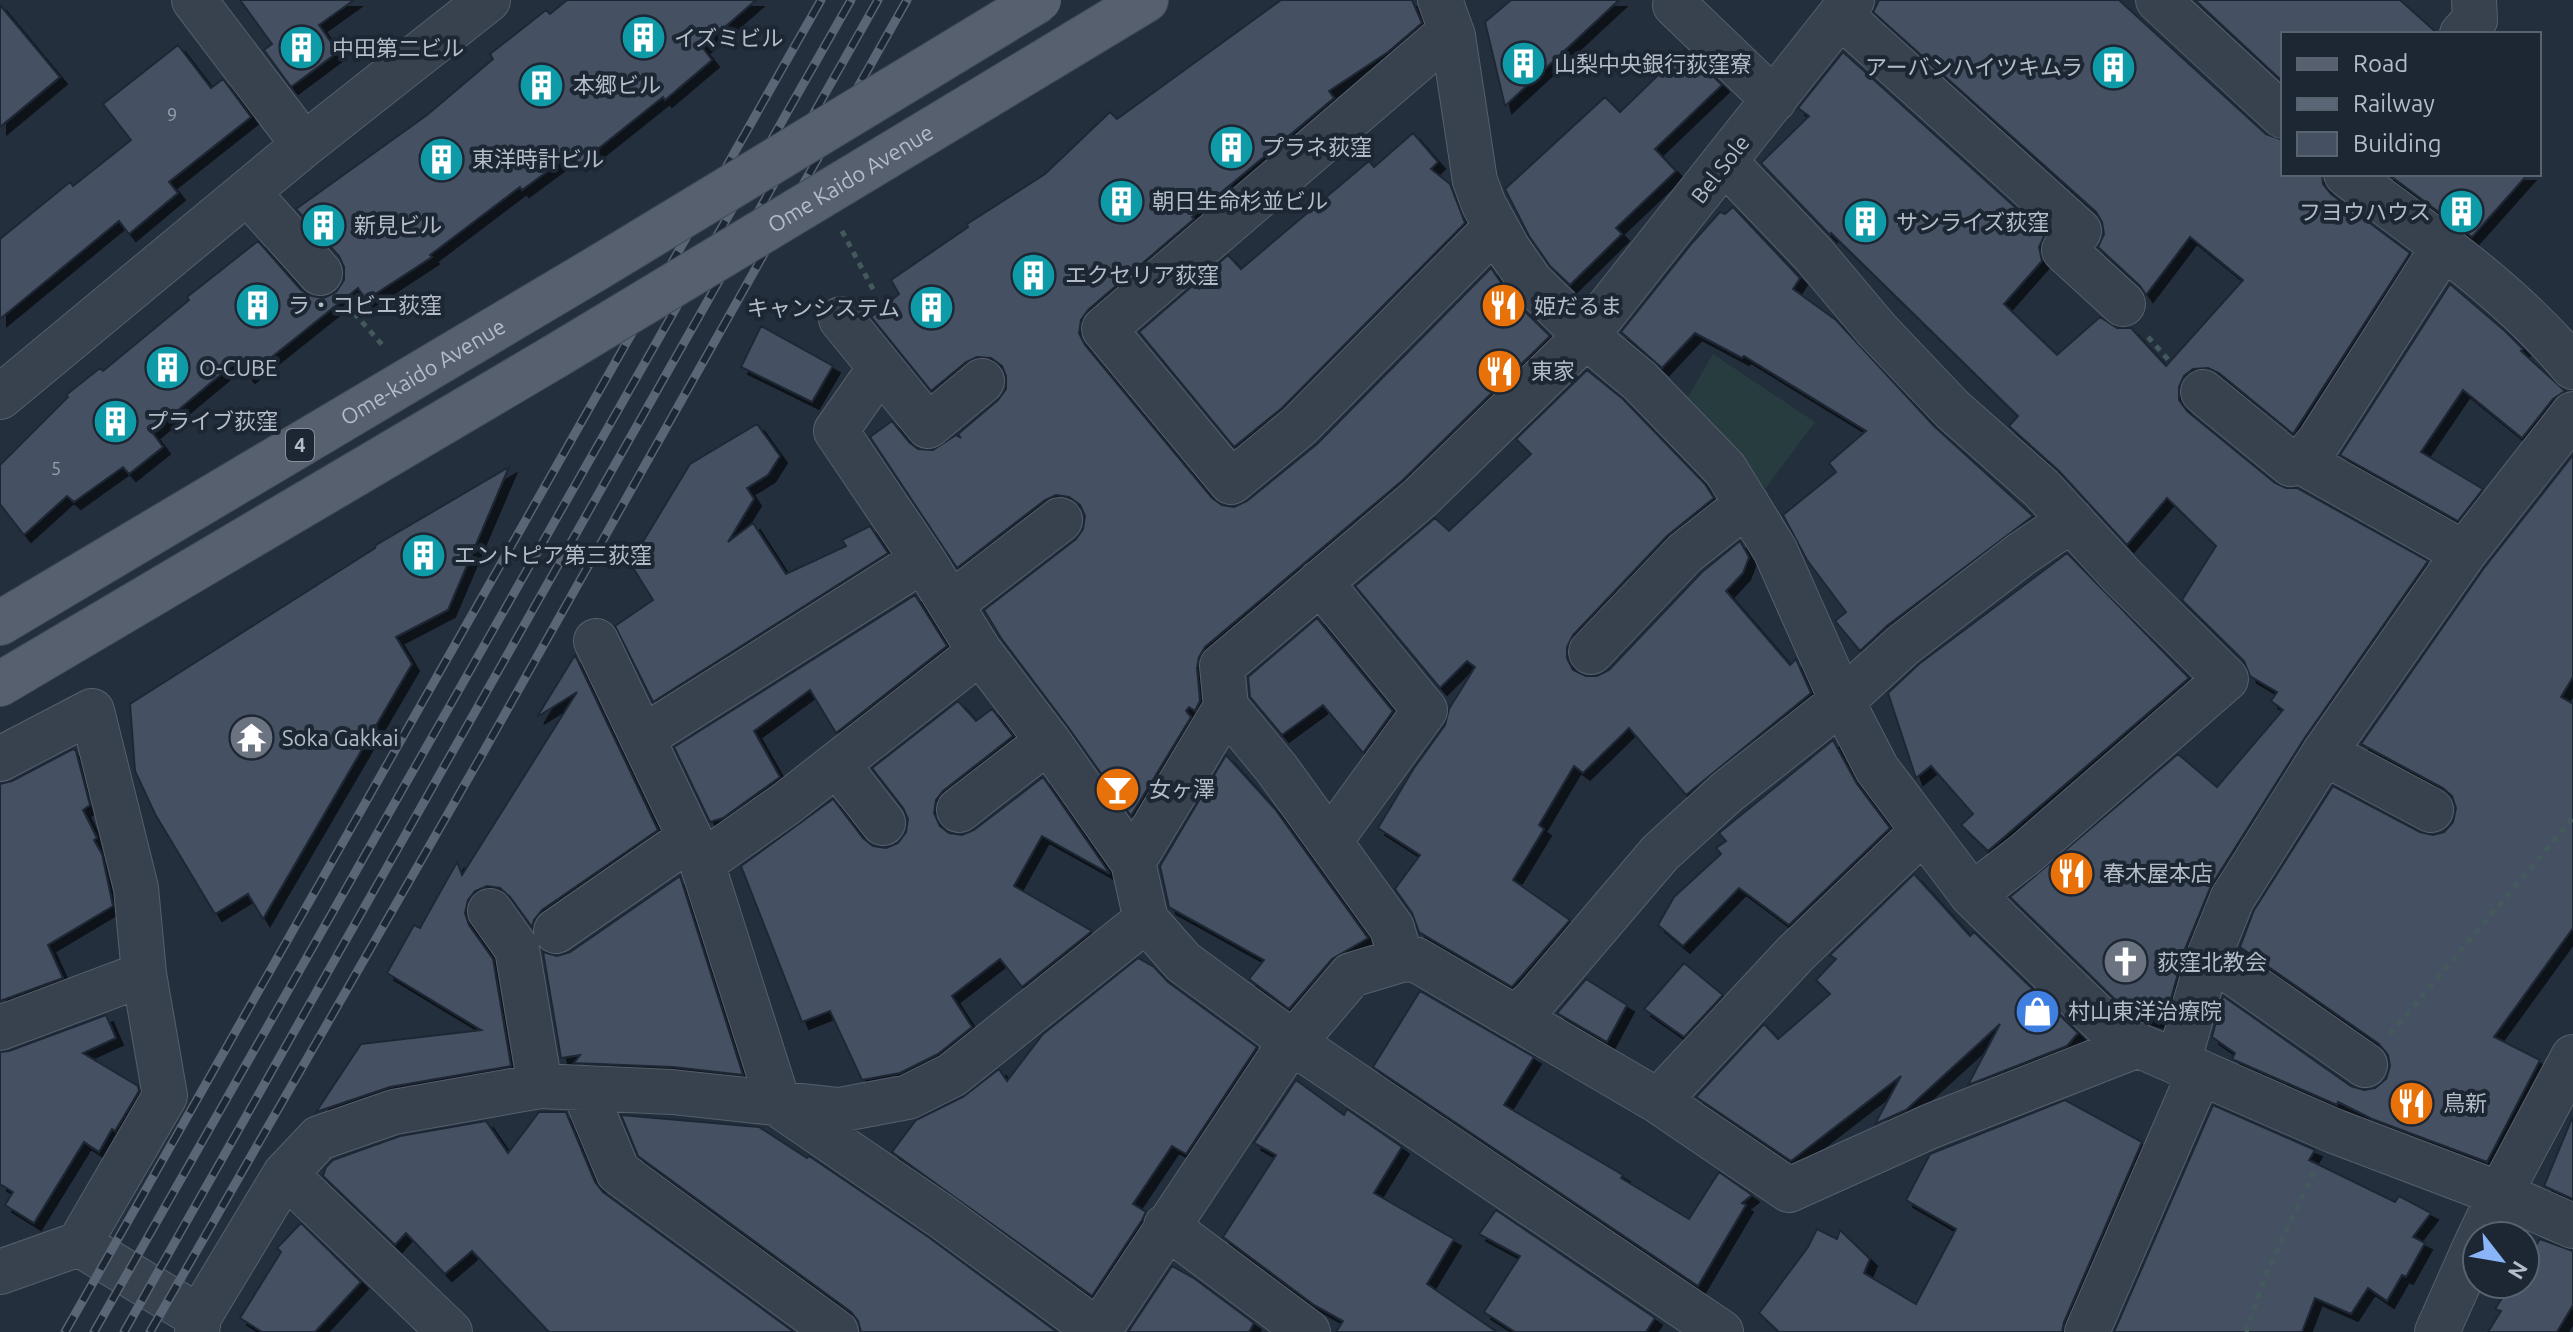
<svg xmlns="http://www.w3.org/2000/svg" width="2573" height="1332" viewBox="0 0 2573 1332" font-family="Ubuntu,'Noto Sans JP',sans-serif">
<defs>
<filter id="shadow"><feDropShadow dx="7" dy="7" stdDeviation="0" flood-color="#0009"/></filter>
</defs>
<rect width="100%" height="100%" fill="#242f3e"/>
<path fill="#263c3f" d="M1713 354 1815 422 1765 489 1732 444 1688 397Z"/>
<path fill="#455162" stroke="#1f2835" stroke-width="2" filter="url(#shadow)" d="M240 0H354L319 25 338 52 291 87 264 50 272 44Z
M567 0H756L702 47 712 60 665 100 663 97 579 164 571 154 522 190 520 187 430 255 432 257 366 300 358 288 248 376 237 361 152 432 163 447 129 474 123 467 74 502 67 496 24 535 0 504V465L68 397 66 395 100 368 103 371 189 300 187 297 258 241 301 290 312 296 324 298 336 292 344 280V267L339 256 296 209 427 115 493 59 490 54 546 10 550 14Z
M1281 0H1412L1422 23 1388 52 1329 91 1334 98 1192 217 1194 219 1088 310 1081 320 1079 333 1085 345 1212 498 1222 505 1234 507 1247 501 1317 444 1491 268 1513 300 1550 336 1403 480 1205 647 1199 657 1197 668 1200 701 1195 711 1189 707 1186 711 1191 717 1131 816 1068 727 1001 638 984 610 1076 539 1083 529 1085 516 1080 505 1069 497 1056 495 1045 500 957 568 870 437 892 421 909 442 918 449 933 450 956 435 961 438 958 434 998 400 1006 389V376L1002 366 991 358 977 357 966 362 931 391 871 317 899 294 891 280 968 227 967 224 1045 174 1110 112 1117 119Z
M1511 0H1619L1505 106 1485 22Z
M1879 0H2119L2266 134 2283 140V174H2322L2323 184 2331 194 2410 253 2293 434 2219 373 2208 368 2193 369 2184 376 2179 387V400L2187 411 2275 483 2286 488H2297L2428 561 2304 739 2211 886 2185 949 2164 1023 2130 1014 2010 897 2178 754 2217 787 2283 710 2271 701 2277 692 2250 676 2244 661 2182 600 2216 546 2167 498 2127 545 2059 471 2009 426 2018 416 1831 233 1830 235 1761 163 1809 116 1798 108 1843 52 2045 234 2039 247 2042 261 2004 304 2057 355 2100 317 2117 328H2131L2166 366 2243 280 2190 237 2146 295 2140 286 2098 247 2104 234 2102 222 2096 212 1873 12Z
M2195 0H2400L2438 34H2283V82Z
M0 5 60 77 0 127Z
M178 45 211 88 223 79 251 117 169 182 178 193 129 234 119 221 0 319V239L70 182 73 186 131 140 103 104Z
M1685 49 1722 85 1655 149 1676 171 1616 228 1622 234 1570 285 1550 266 1529 236 1505 189 1605 97 1620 112Z
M1413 133 1438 162 1431 169 1450 184 1465 223 1282 408 1234 447 1139 332 1228 255 1241 269 1369 161 1374 167Z
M2388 174H2528L2472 237Z
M1733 207 1800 278 1793 289 1836 320 1934 426 2033 516 1888 625 1860 651 1835 621 1846 612 1807 560 1783 515 1836 472 1829 463 1866 431 1744 356 1742 358 1695 333 1662 368 1621 332 1692 243 1720 212 1725 214Z
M2450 284 2505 331 2523 349 2521 351 2565 391 2553 399 2522 438 2463 390 2421 452 2483 489 2458 521 2340 455Z
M761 326 833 366 812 402 741 367Z
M1587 370 1623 399 1705 484 1714 498 1667 536 1573 635 1567 647V658L1573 670 1586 676H1597L1609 670 1702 572 1740 541 1749 557 1743 573 1726 591 1790 665 1796 659 1811 693 1686 795 1629 728 1583 773 1574 766 1539 825 1544 829 1513 880 1570 920 1512 987 1419 932 1412 913 1395 889 1420 855 1378 828 1414 768 1445 725 1449 709 1475 667 1467 661 1440 688 1355 586 1435 518 1449 531 1531 454 1516 439Z
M757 424 780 456 768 475 747 488 754 499 728 542 753 523 786 574 846 546 842 540 870 526 888 553 653 702 615 626 653 600 630 563 690 464Z
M2573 455V677L2561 697 2573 704V928L2494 1037 2540 1060 2487 1162 2372 1119 2338 1102 2337 1105 2232 1059 2235 1053 2212 1037 2223 996 2351 1086 2364 1090 2375 1088 2386 1079 2390 1066 2388 1055 2379 1044 2240 947 2254 910 2333 786 2420 832 2433 835 2444 832 2453 822 2456 808 2452 796 2443 788 2361 744 2484 568Z
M509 467 448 610 396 637 412 664 263 919 248 894 215 914 155 814 135 771 130 704 375 548 376 545Z
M2067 553 2189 678 1988 851 1961 825 1973 814 1931 766 1916 778 1888 693 1919 664Z
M915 595 947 646 836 733 810 690 754 731 780 777 723 818 710 822 674 747Z
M1317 618 1393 711 1363 753 1323 705 1282 735 1250 697 1248 677Z
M575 655 658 830 542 910 534 920 532 927 510 897 500 888 487 886 475 891 468 900 465 913 469 925 493 959 511 1066 390 1087 316 1112 361 1044 481 1030 387 973 414 925 420 928 457 862 462 875 577 692 537 717Z
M958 701 976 721 992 709 1013 736 943 791 936 800 934 813 940 826 949 833 962 835 974 830 1043 777 1110 874 1042 836 1014 886 1092 931 1022 987 1000 959 952 996 972 1027 938 1054 900 1073 862 1080 830 1011 802 1022 741 866 833 799 863 838 873 846 886 848 898 843 906 832 908 819 903 808 872 768Z
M1833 740 1857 784 1890 828 1789 925 1739 888 1683 946 1658 925 1674 897 1721 854 1716 848 1726 841 1719 833Z
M73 749 76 751 90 805 83 810 97 838 94 840 102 854 113 906 48 945 63 978 0 1001V784L12 781Z
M1226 755 1275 809 1368 938 1332 959 1289 1009 1249 979 1264 960 1169 907 1160 866Z
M1914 874 1970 936 1974 932 2078 1033 2067 1046 1968 1085 2000 1024 1906 1110 1875 1124 1901 1076 1791 1161 1696 1097 1764 1024 1778 1039 1830 994 1816 980 1836 959 1830 955Z
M680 876 743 1075 673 1067 574 1063 580 1055 561 1058 543 952 557 956 570 952Z
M1138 958 1154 967 1168 982 1257 1047 1186 1154 1172 1146 1133 1204 1146 1212 1142 1220 1092 1296 892 1152 916 1120 963 1097 999 1069 1007 1081 1043 1034Z
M1684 963 1723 995 1684 1037 1644 1009Z
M1586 979 1627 1005 1607 1042 1557 1013Z
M1420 991 1534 1057 1504 1105 1623 1175 1621 1178 1689 1219 1719 1172 1752 1195 1742 1203 1746 1205 1698 1286 1373 1067Z
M106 1015 116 1038 83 1053 138 1086 139 1091 115 1131 112 1129 99 1152 84 1142 34 1223 5 1205 13 1192 0 1184V1052L9 1051Z
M1296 1080 1344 1115 1347 1109 1402 1147 1374 1193 1454 1239 1427 1284 1497 1332H1336L1343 1321 1314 1305 1223 1237 1276 1155 1254 1143Z
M2065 1100 2142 1142 2064 1322 2062 1332H1779L1759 1313 1808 1247 1817 1229 1837 1239 1840 1230 1870 1259 1864 1273 1916 1304 1956 1229 1906 1200 1930 1154Z
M2213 1105 2315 1150 2309 1160 2395 1202 2399 1196 2431 1213 2413 1237 2425 1243 2406 1277 2402 1275 2387 1301 2368 1288 2351 1314 2315 1298 2302 1332H2114Z
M539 1112H566L595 1182 603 1192 794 1332H549L472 1251 445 1274 406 1233 395 1245 323 1176 326 1167 333 1160 400 1136 486 1121 508 1153Z
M621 1115 759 1127 807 1158 809 1156 927 1236 1057 1332H861L858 1321 851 1312 638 1156Z
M2572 1118H2573V1199L2544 1186Z
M1496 1210 1655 1318 1646 1332H1515L1484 1312 1520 1256 1479 1234Z
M301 1223 361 1282 315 1332H262L240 1318 281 1252 277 1248Z
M2540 1239 2573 1251V1305L2557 1332H2488L2501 1311 2495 1309 2511 1284H2525V1262Z
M1172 1266 1195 1279 1254 1323 1249 1332H1128Z"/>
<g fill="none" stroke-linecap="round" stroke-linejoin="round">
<defs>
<path id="minor" d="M194 0 304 145
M1440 0 1453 36 1475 181 1484 205 1508 249 1531 282 1586 336 1640 381 1725 469 1775 550 1842 701 1877 769 1972 895 2117 1036 2334 1131 2500 1194 2573 1226
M1852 0 1586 336 1420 498 1222 666 1226 707 1277 769 1392 928 1401 960 1415 959 1658 1101 1789 1190 1931 1126 2138 1045
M2158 0 2283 116
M1675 5 1774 100
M1840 15 2079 231 2064 250 2123 304
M1451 31 1104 329 1231 482 1299 426 1496 227
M2462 34 2475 20 2474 0
M1725 162 1814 255 1877 330 1952 409 2041 488 2122 576 2226 679 2024 855 1972 895
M2346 174C2425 234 2510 290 2573 367
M247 192 320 273
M841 319 928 426 982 381
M880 368 836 431 923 560 980 652 1048 741 1133 862 1146 920 1183 962 1295 1044 1721 1332
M2203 392 2291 464 2304 460 2320 440 2444 246
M0 397 304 145 488 0
M2300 461 2464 553
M1320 582 1425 710 1330 841
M951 604 1060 520
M596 641 702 863 779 1105 941 1216 1099 1332
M1591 652 1685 553 1747 504
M642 738 923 560
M2324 753 2431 810
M0 759 92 711 136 888 144 974 165 1096 79 1244 0 1272
M837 764 883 823
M959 810 1048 741
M1133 862 1226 707
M702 863 787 803 980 652
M490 911 517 949 540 1086
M556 931 690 838
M2209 956 2365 1065
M1516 1017 1534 1001 1660 853 1727 792 1842 701 1903 645 2020 555 2071 520
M0 1028 144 974
M2178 1063 2209 956 2232 899 2324 753 2464 553 2573 414
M583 1088 618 1172 836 1332
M1658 1101 1796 953 1923 831
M285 1174 450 1332
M1166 1226 1308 1332
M2480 1236 2500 1194 2573 1057
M79 1244 199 1317
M197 1332 199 1317 285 1174 319 1138 394 1112 540 1086 672 1092 839 1110 908 1097 952 1075 1146 920
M1098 1332 1278 1061 1351 975 1401 960
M2087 1332 2200 1072
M2437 1332 2477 1242"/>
<g id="major">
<path d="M1050 58 1146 0"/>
<path id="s1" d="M0 623 599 267"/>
<path d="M0 684 554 357"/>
</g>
</defs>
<use href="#minor" stroke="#565f6c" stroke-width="46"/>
<use href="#major" stroke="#414a57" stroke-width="46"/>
<path stroke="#44595c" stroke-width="5" stroke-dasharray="6 6" stroke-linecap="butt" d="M842 231 874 291
M346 304 385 348
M2148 337 2173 365
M2390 1034 2573 818
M2246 1332 2268 1269 2316 1168"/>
<use href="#minor" stroke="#38414e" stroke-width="44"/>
<use href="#major" stroke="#56606e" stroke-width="44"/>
<defs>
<path id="rail" d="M65 1332 821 0
M94 1332 851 0
M124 1332 878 0
M150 1332 484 751 907 0"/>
</defs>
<use href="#rail" stroke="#5a6575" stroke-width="9"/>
<use href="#rail" stroke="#1d2633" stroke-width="6" stroke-dasharray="18" stroke-linecap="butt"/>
<defs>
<g id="major-bridge">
<path d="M599 267 1039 0"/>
<path id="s2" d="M554 357 1050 58"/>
</g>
</defs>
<use href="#major-bridge" stroke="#414a57" stroke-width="46" stroke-linecap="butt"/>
<use href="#major-bridge" stroke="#56606e" stroke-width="44"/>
</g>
<defs>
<symbol id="building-disc" viewBox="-11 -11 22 22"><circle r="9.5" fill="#0f9aa8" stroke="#1d2633"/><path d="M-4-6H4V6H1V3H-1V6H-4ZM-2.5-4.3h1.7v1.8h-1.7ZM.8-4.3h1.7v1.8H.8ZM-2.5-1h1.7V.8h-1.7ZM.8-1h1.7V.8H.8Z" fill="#fff"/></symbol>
<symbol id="restaurant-disc" viewBox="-11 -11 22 22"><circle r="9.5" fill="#e8710a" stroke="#1d2633"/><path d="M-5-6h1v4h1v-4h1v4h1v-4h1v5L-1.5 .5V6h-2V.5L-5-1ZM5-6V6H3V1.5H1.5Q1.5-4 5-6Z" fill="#fff"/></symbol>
<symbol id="temple-disc" viewBox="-11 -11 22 22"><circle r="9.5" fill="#6b7280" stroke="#1d2633"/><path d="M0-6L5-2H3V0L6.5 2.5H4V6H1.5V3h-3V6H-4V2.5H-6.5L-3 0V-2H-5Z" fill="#fff"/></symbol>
<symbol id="bar-disc" viewBox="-11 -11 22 22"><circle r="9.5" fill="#e8710a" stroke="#1d2633"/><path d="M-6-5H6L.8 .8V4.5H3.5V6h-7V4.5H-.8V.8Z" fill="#fff"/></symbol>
<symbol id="church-disc" viewBox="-11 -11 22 22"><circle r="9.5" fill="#6b7280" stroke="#1d2633"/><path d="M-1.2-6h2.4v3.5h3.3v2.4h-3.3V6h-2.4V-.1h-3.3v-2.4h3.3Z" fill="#fff"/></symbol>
<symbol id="shop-disc" viewBox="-11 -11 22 22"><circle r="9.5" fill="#3f7fe0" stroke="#1d2633"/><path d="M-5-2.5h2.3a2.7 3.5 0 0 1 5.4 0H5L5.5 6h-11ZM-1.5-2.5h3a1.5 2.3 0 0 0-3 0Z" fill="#fff"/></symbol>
</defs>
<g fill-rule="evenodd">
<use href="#building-disc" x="618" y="12" width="51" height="51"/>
<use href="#building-disc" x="276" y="22" width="51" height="51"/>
<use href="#building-disc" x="1498" y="38" width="51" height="51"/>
<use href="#building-disc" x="2088" y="42" width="51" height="51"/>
<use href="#building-disc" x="516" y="60" width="51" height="51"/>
<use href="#building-disc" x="1206" y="122" width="51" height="51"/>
<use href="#building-disc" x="416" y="134" width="51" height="51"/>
<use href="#building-disc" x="1096" y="176" width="51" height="51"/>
<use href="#building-disc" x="2436" y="186" width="51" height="51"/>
<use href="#building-disc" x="1840" y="196" width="51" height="51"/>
<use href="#building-disc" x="298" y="200" width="51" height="51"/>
<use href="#building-disc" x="1008" y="250" width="51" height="51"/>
<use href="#building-disc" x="232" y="280" width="51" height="51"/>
<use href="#restaurant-disc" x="1478" y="280" width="51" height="51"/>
<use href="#building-disc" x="906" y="282" width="51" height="51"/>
<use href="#building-disc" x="142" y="342" width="51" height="51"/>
<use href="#restaurant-disc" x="1474" y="346" width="51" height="51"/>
<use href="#building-disc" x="90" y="396" width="51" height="51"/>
<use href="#building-disc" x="398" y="530" width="51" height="51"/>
<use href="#temple-disc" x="226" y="712" width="51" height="51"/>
<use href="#bar-disc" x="1092" y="764" width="51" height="51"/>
<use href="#restaurant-disc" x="2046" y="848" width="51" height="51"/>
<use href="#church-disc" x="2100" y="936" width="51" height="51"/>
<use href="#shop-disc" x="2012" y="986" width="51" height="51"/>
<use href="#restaurant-disc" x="2386" y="1078" width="51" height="51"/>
</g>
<g text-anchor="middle" stroke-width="8" stroke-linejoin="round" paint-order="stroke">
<g font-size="18" fill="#98a1af">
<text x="172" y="121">9</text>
<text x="56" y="475">5</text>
</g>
<rect fill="#1d2633" stroke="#878f9c" stroke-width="2" x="286" y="429" width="28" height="32" rx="6"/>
<g font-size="20" font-weight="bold" fill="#b4bcc9">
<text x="300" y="452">4</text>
</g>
<g font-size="22" fill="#b4bcc9" stroke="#1d2633" text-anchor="start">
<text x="674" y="46">イズミビル</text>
<text x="332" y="56">中田第二ビル</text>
<text x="1554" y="72">山梨中央銀行荻窪寮</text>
<text x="2083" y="75" text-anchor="end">アーバンハイツキムラ</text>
<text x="573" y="93">本郷ビル</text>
<text x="1262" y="155">プラネ荻窪</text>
<text x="472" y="167">東洋時計ビル</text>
<text x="1152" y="209">朝日生命杉並ビル</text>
<text x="2431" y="220" text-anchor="end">フヨウハウス</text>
<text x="1896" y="230">サンライズ荻窪</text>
<text x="354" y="233">新見ビル</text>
<text x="1065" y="283">エクセリア荻窪</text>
<text x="288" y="313">ラ・コビエ荻窪</text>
<text x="1534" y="314">姫だるま</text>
<text x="900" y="316" text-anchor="end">キャンシステム</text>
<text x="199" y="376">O-CUBE</text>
<text x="1531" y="379">東家</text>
<text x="146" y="429">プライブ荻窪</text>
<text x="454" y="563">エントピア第三荻窪</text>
<text x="282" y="746">Soka Gakkai</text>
<text x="1149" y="797">女ヶ澤</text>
<text x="2103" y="881">春木屋本店</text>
<text x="2157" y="970">荻窪北教会</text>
<text x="2068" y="1019">村山東洋治療院</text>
<text x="2443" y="1111">鳥新</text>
</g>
<g font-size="22" fill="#b4bcc9" stroke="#1d2633">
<text transform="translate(1720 169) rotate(-52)" y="8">Bel Sole</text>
<text dy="8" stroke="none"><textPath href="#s2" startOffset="346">Ome Kaido Avenue</textPath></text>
<text dy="8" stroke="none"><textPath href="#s1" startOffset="492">Ome-kaido Avenue</textPath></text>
</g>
</g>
<rect x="2281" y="32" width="260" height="144" fill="#1d2633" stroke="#59626f" stroke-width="2"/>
<rect x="2297" y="58" width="40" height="12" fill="#56606e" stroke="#59626f" stroke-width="2"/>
<text x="2353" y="72" font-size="24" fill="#b4bcc9">Road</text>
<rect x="2297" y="98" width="40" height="12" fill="#5a6575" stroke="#59626f" stroke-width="2"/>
<text x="2353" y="112" font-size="24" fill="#b4bcc9">Railway</text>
<rect x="2297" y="132" width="40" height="24" fill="#455162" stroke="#59626f" stroke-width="2"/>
<text x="2353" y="152" font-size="24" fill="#b4bcc9">Building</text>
<g transform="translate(2501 1260) rotate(121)"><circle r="38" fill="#1d2633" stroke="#59626f" stroke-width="2"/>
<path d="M0-6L14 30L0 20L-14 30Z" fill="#8ab4f8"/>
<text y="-12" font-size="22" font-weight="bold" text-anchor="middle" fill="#b4bcc9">N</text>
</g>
</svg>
